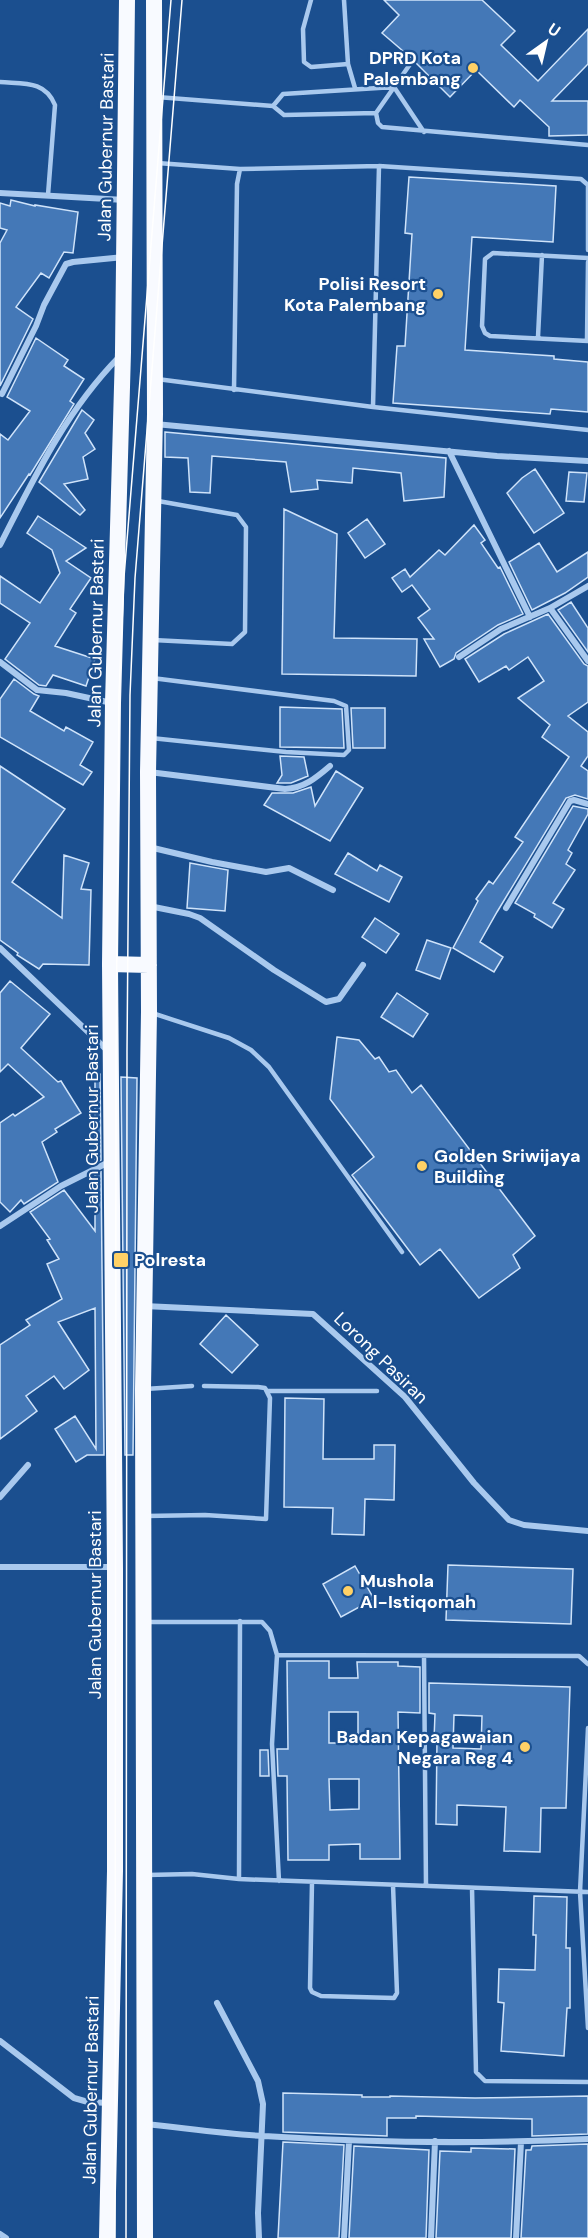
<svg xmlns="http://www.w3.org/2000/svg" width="588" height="2238" viewBox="0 0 588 2238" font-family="'DM Sans',sans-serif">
<rect width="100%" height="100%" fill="#1b4f8f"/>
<path fill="#4478b7" stroke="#cfe3fa" stroke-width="1.5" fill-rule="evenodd" d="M384 0H482L515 31 501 45 538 81 588 29V64L552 101H588V135L549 136V127L520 100 514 107 476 70 450 97 416 63V57H410L382 33 399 15Z
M409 177 556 186 553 242 472 237 465 350 554 356V359L588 362V412L551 409 550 414 393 403 397 346H405L412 234 405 233Z
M11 200 35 206V205L78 212 73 253 64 252 49 278 41 273 16 307 33 319 0 386V243L7 230 0 228V203L10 206Z
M36 338 68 360 64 366 84 379 70 401 74 404 30 475 29 474 0 518V434L8 440 30 411 7 397Z
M82 410 94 420 85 433 95 449 83 457 88 479 64 484 85 510 80 515 39 482Z
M165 432 446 458 444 497 404 501 401 473 353 468 352 483 317 480 318 489 291 492 286 462 212 456 210 493 190 492 188 458 165 457Z
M535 469 564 513 534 533 507 493 522 478Z
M569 472 587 473 584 502 566 501Z
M284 509 337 534 334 638 417 639 416 676 282 674Z
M38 516 86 548 66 561 91 578 70 609 76 613 55 646 95 659 86 686 53 675 46 686 39 685 5 659 30 623 0 603V576L40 603 60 573 52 550 27 533Z
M367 519 385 544 365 558 348 533Z
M474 525 485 540 481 543 498 568 500 567 523 614 498 625 456 653 454 659 440 667 424 639H434L418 618 430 609 412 585 402 592 392 578 405 569 410 577 439 550 445 555Z
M539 543 557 572 588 552V577L565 593 532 610 509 562Z
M571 602 588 628V652L558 610Z
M548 614 584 664 588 666V702L568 716 588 732V756L581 766 588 771V799L575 795 566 798 497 912 480 942 503 957 494 972 453 948 478 901 476 899 489 881 493 884 523 842 515 837 569 757 542 737 550 725 518 698 544 681 528 657 509 670 506 666 479 682 465 659 504 634Z
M14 679 34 694 39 696 30 711 64 731 66 727 93 742 80 765 92 772 83 785 0 737V699Z
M280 707 342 709 344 748 280 747Z
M351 708H385V748H353Z
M280 756 304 757 308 776 291 783H277L282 775Z
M0 766 65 809 12 882 62 918 64 855 89 863 81 889 91 890 89 965 43 964 39 969 17 955 18 953 0 940Z
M336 771 363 788 330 841 264 805 272 793H293L311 787 315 806Z
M573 806 588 809V814L568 850 572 853 566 864 575 870 553 903 564 909 552 928 534 917 535 914 515 903Z
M348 853 377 871 380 865 402 877 389 902 335 874Z
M190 863 228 870 225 911 187 908Z
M375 918 399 934 386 953 362 937Z
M427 940 451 948 440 979 416 970Z
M10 981 50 1014 21 1048 58 1082 61 1081 81 1113 55 1129 57 1132 42 1142 58 1182 24 1204 21 1200 10 1212 0 1202V1123L13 1114 15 1116 44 1097 8 1064 0 1072V993Z
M397 993 428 1014 413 1037 381 1017Z
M337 1037 359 1040 375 1059 379 1057 389 1072 396 1070 412 1093 421 1085 535 1236 513 1255 520 1268 479 1298 440 1249 420 1265 352 1175 374 1157 330 1099Z
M95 1073 100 1074 101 1160 95 1163Z
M121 1077 137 1078 133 1455H125Z
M101 1172 104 1455H87L76 1462 55 1429 75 1416 96 1449 95 1308 58 1322 89 1370 64 1389 54 1376 26 1396 37 1411 0 1439V1345L30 1325 26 1320 62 1299 47 1264 59 1259 47 1240 50 1239 30 1212 64 1190 95 1231V1175Z
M226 1315 258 1345 232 1373 200 1344Z
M285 1398 324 1399 323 1459H374V1445H395L394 1500 365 1499 364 1535 332 1534 333 1508 284 1507Z
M448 1565 573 1569 571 1624 446 1620Z
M355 1566 374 1599 341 1617 323 1584Z
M287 1661H329V1678H358L357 1662H398V1666L420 1667V1713L398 1712 400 1859H360V1844L329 1845V1860H288L287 1776H278L277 1749H288ZM329 1712H358V1743H329ZM329 1779H359V1809L330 1810Z
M429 1683 570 1687 566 1808H541L540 1852 504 1851 506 1807 457 1805V1825L436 1824 437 1740H434L435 1714 429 1713ZM454 1715 482 1716 481 1749 453 1748Z
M260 1750H268L269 1776H260Z
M534 1896 567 1897 566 1948H570V2008H567L564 2056 501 2051 504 2003 498 2002 499 1969 535 1970 536 1935H533Z
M283 2093 362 2095V2097H390V2096L475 2098 588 2096V2134L532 2136V2119L416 2116V2118H387V2136L283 2132Z
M283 2142 344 2145 339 2238H278Z
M588 2144V2238H521L526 2150H531L532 2146Z
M354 2146 429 2150 426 2238H349Z
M471 2148 515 2149 511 2238H436L440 2151 471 2152Z"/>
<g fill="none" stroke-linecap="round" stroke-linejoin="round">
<path stroke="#a9c9ee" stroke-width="4.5" d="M311 0 303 29 304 62 311 67 348 64
M344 0 348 64 355 88
M413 60 376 113 378 123 382 127 588 145
M0 82C23 84 45 80 55 105L48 195
M394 87 424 132
M157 97 273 106 284 115 376 113
M273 106 283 94 394 87
M157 163 240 169 379 166 581 179 588 185V250
M588 258 493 253 485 259 482 326 485 333 490 336 588 341
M538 337 542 255
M587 340 588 262
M157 379 373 407 588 430
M234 390 237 184 240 169
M373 407 379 166
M153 640 232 644 245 632 246 527 237 515 158 501
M151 738 286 752 344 755 349 750 346 706 334 701 152 678
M152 1013 229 1038 251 1050 269 1067 402 1252
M145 1389 192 1386
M268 1391H377
M146 1516 205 1515 266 1519 270 1398 265 1388 258 1387 204 1386
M148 1622H262L270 1631 277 1655 579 1656 588 1664
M277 1655 272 1744 279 1881
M424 1656 426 1886
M588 1728 580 1892 588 2028
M147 1875 192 1874 239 1879 588 1892
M239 1879 240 1621
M312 1882 310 1988 312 1992 321 1996 394 1998 397 1993 393 1885
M472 1888 476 2072 485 2081 588 2082"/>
<path stroke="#a9c9ee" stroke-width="6" d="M0 193 125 200
M2 394 36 326 44 305 66 264 73 262 124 257
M155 424 497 456 588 461
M449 451 530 617
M0 545C34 478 66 411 119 357
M550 608 588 661
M459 657 501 629 550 608 588 586
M0 662 37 690 66 693 112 703
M149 772 285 789C304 788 316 778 330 766
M149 847 212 862 266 872 289 868 333 890
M149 906 189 914 200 918 274 970 326 1002 339 999 363 965
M506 908 570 801 574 800 588 804
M0 948 108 1051
M0 1226 61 1186 111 1161
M144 1306 313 1314 405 1397 474 1483 509 1520 524 1525 588 1531
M0 1497 28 1465
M0 1567H115
M217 2003 258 2081 263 2104 258 2213 259 2238
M0 2041 74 2098 88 2102 109 2103
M145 2124C185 2128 224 2134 264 2136 372 2143 480 2144 588 2139
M0 2234 6 2238
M344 2238 349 2141
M431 2238 435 2141
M516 2238 521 2142"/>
<path stroke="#f8faff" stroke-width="16" d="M110 964 149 965
M107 2238 115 1871V1568L110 964 113 703 123 352 127 0
M145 2238 143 1389 149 1012 148 772 155 414 154 0"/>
<path stroke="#fff" stroke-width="1.5" d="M115 2238 116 1052 119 695 124 577 171 0
M126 2238 127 1052 130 695 135 578 182 0"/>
</g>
<g fill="#ffd166" stroke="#1b4f8f" stroke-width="2">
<circle cx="473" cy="68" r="6"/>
<circle cx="438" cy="294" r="6"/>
<circle cx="422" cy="1166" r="6"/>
<rect x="113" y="1252" width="16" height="16" rx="3"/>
<circle cx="348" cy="1591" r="6"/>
<circle cx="525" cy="1747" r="6"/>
</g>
<g text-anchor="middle" stroke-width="4.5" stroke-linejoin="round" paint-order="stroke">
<g font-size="18" font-weight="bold" fill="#fff" stroke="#1b4f8f" text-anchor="end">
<text x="461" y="64">DPRD Kota<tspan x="461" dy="21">Palembang</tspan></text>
<text x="426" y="290">Polisi Resort<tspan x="426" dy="21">Kota Palembang</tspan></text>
<text x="434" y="1162" text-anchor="start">Golden Sriwijaya<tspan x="434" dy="21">Building</tspan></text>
<text x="134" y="1266" text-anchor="start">Polresta</text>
<text x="360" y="1587" text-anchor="start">Mushola<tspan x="360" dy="21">Al-Istiqomah</tspan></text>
<text x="513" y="1743">Badan Kepagawaian<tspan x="513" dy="21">Negara Reg 4</tspan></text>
</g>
<g font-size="18" fill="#fff" stroke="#1b4f8f">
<text transform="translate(106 147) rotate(-89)" y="6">Jalan Gubernur Bastari</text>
<text transform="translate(96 633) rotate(-89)" y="6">Jalan Gubernur Bastari</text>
<text transform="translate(92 1119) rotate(-90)" y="6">Jalan Gubernur Bastari</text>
<text transform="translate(381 1358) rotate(44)" y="6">Lorong Pasiran</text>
<text transform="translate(95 1605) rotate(-90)" y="6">Jalan Gubernur Bastari</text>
<text transform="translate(91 2090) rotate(-89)" y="6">Jalan Gubernur Bastari</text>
</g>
</g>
<g transform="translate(546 42) rotate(34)" stroke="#1b4f8f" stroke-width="4.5" paint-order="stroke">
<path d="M0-4.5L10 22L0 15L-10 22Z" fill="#ffffff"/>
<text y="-9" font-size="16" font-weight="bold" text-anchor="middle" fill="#ffffff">U</text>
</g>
</svg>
